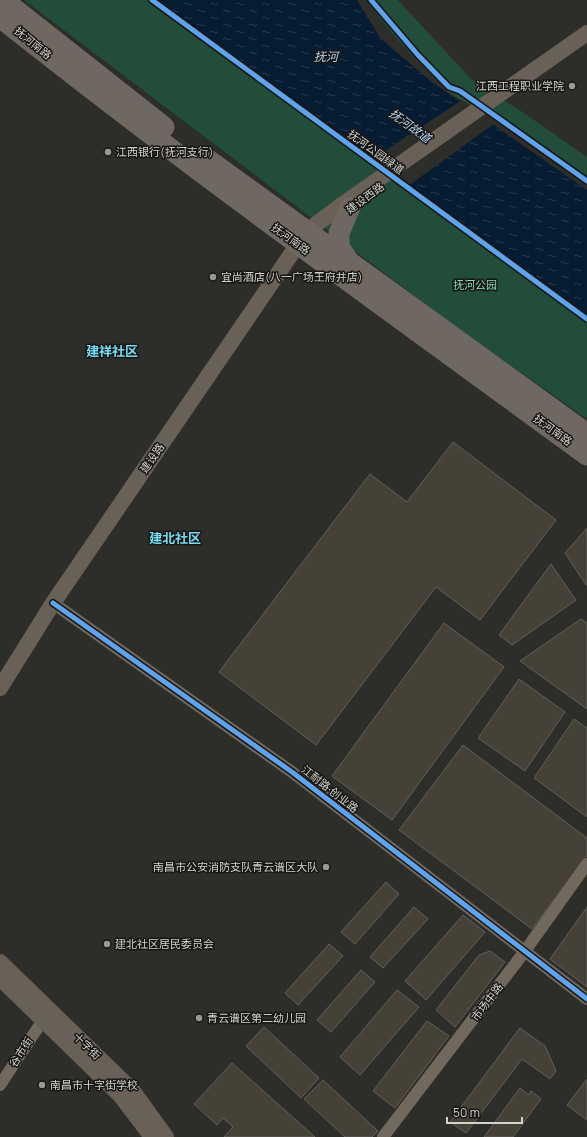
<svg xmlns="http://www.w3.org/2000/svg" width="587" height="1137" viewBox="0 0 587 1137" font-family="Manrope,'Noto Sans SC',sans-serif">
<defs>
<pattern id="water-ripples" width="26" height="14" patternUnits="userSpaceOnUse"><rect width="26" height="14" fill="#061c32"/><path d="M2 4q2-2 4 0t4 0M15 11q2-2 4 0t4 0" fill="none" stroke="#293c4e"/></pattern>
</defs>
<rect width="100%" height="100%" fill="#2d2d29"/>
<path fill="#214d3a" d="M24 0H157L587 310V419L445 319Z
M366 0H398L471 79 521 111 587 157V183L519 134 448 92 396 38Z"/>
<path fill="url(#water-ripples)" d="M154 0H357L381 39 432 82 587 190V317L461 229Z"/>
<path fill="#2d2d29" d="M462 100 495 123 404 189 368 162Z"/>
<path fill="#464137" stroke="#61605c" d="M453 442 556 520 480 620 436 587 316 745 219 672 370 474 407 502Z
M587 528V585H586L565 553Z
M551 564 576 600 512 645 499 635Z
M581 619 587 623V709L520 661Z
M444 623 504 667 392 820 332 776Z
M519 679 565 712 525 771 478 738Z
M574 719 587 728V817L534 778Z
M463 745 587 838V856L532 929 399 830Z
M386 882 399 894 355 944 341 932Z
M414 907 428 919 383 968 370 957Z
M587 907V987L550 959Z
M463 915 485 932 426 1000 405 981Z
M329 944 343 956 298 1005 285 993Z
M490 951 505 962 455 1027 436 1010 479 955Z
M361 970 375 982 331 1032 317 1020Z
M397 990 419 1007 360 1075 340 1057Z
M427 1021 449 1036 395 1108 373 1091Z
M264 1027 319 1078 301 1098 246 1046Z
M520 1028 545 1046 556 1071 550 1079 522 1059 466 1133 450 1122Z
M232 1063 315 1137H224L233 1127 223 1118 217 1125 194 1104Z
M587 1079V1120L567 1105Z
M323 1080 378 1131 372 1137H345L304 1099Z
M520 1088 529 1095 531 1091 541 1099 513 1137H484Z"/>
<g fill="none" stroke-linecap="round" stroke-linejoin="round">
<path stroke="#71685e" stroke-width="12" d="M53 603 292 772 587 999
M0 1085 43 1020
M383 1137 525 951 587 864"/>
<path stroke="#696157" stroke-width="16" d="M0 688 53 603 307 231 346 202 587 33
M0 962 132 1090 166 1137
M0 978 120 1095 152 1137"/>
<path stroke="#6e6860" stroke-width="21" d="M3 0 164 127
M0 17C191 169 390 311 587 455
M207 159 587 434
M348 260 339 247V233L350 207"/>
<defs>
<path id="cycleway" d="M152 0 587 319
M371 0 418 55 449 87 460 91 587 181
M53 603 292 772 587 999"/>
</defs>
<use href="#cycleway" stroke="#171613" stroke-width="8"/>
<use href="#cycleway" stroke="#60a3ed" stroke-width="5"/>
</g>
<g fill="#999894" stroke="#171613" stroke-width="1.5">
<circle cx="572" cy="86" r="4"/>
<circle cx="108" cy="152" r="4"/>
<circle cx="213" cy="277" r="4"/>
<circle cx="326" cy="867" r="4"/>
<circle cx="107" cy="944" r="4"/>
<circle cx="199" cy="1018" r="4"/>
<circle cx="42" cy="1085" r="4"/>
</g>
<g text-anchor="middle" stroke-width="3" stroke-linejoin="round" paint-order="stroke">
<g font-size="11" fill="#d3d2ce" stroke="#171613">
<text transform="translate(33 43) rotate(39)" y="4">抚河南路</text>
<text transform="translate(376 152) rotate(36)" y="4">抚河公园绿道</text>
<text transform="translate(365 198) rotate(-36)" y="4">建设西路</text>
<text transform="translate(291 239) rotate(36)" y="4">抚河南路</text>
<text transform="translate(553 430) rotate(36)" y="4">抚河南路</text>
<text transform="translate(152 458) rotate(-56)" y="4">建设路</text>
<text transform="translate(330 789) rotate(38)" y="4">江耐路·创业路</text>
<text transform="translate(487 1002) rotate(-53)" y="4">市场中路</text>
<text transform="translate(87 1046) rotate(44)" y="4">十字街</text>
<text transform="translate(21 1052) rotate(-57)" y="4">谷市街</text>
</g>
<g font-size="11" fill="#d3d2ce" stroke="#171613" text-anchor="start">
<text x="564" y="90" text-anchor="end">江西工程职业学院</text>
<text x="116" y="156">江西银行(抚河支行)</text>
<text x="221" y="281">宜尚酒店(八一广场王府井店)</text>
<text x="318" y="871" text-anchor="end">南昌市公安消防支队青云谱区大队</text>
<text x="115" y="948">建北社区居民委员会</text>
<text x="207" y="1022">青云谱区第二幼儿园</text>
<text x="50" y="1089">南昌市十字街学校</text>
</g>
<g font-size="11" fill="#86ddb6" stroke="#171613">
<text x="475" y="289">抚河公园</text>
</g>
<g font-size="12" font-style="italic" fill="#b3d4f8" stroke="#171613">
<text x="326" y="61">抚河</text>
<text transform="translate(410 126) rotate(36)" y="4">抚河故道</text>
</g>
<g font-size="13" font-weight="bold" fill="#75dcf1" stroke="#171613">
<text x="112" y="356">建祥社区</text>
<text x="175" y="543">建北社区</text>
</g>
</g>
<path d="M447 1117v6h75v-6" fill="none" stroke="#d3d2ce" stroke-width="2"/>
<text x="453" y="1117" font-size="12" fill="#d3d2ce" stroke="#171613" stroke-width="3" paint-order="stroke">50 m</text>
</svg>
